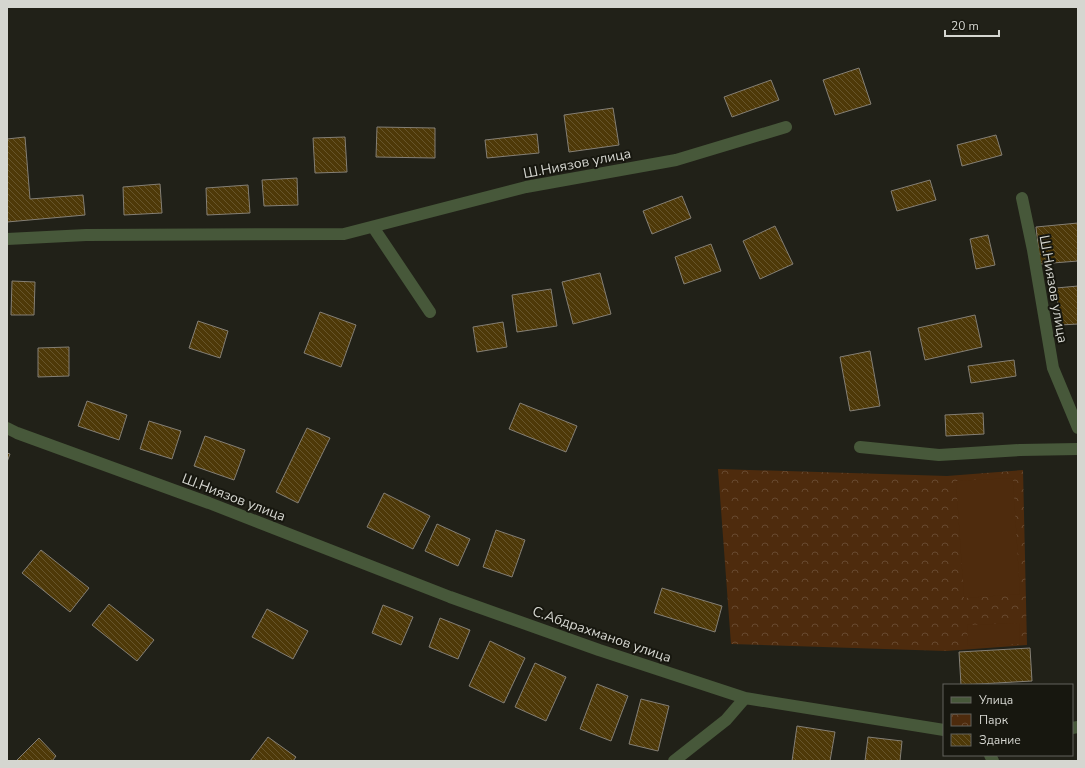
<svg xmlns="http://www.w3.org/2000/svg" width="1085" height="768" viewBox="0 0 1085 768" font-family="'Nunito Sans',sans-serif">
<defs>
<pattern id="park-crowns" width="20" height="18" patternUnits="userSpaceOnUse"><rect width="20" height="18" fill="#4e2b0d"/><path d="M2 6a3 3 0 1 1 6 0M12 15a3 3 0 1 1 6 0" fill="none" stroke="#67492f"/></pattern>
<pattern id="building-back-hatch" width="6" height="6" patternUnits="userSpaceOnUse"><rect width="6" height="6" fill="#4e3908"/><path d="M-1 5l2 2M0 0l6 6M5-1l2 2" fill="none" stroke="#67552b"/></pattern>
</defs>
<rect width="100%" height="100%" fill="#212118"/>
<path fill="url(#park-crowns)" d="M718 469 947 476 1023 470 1027 645 946 651 731 644Z"/>
<path fill="#4e2b0d" d="M1013 478 1020 594 964 598 956 481Z
M1019 623 1020 644 968 646 967 625Z"/>
<path fill="url(#building-back-hatch)" stroke="#847f75" d="M859 68 871 104 835 115 823 80Z
M771 80 779 100 732 117 724 97Z
M613 108 619 145 569 152 564 115Z
M377 127 435 128V158L376 157Z
M537 134 539 153 487 158 485 140Z
M996 135 1002 155 962 166 957 145Z
M25 137 30 199 83 195 85 215 7 222V139Z
M345 137 347 172 315 173 313 138Z
M297 178 298 205 264 206 262 180Z
M930 180 936 200 897 211 891 191Z
M160 184 162 213 124 215 123 187Z
M248 185 250 213 207 215 206 188Z
M682 196 691 218 652 234 643 211Z
M1078 223V261L1040 264 1036 227Z
M775 226 793 264 760 279 743 241Z
M988 235 995 265 976 269 970 239Z
M711 244 721 271 684 284 675 257Z
M600 273 611 314 573 324 562 282Z
M12 281 35 282 34 315H11Z
M1078 286V324L1060 325 1056 288Z
M551 289 557 326 517 332 512 295Z
M320 312 356 325 341 367 304 353Z
M975 315 982 347 925 360 918 328Z
M198 321 228 331 220 358 189 348Z
M503 322 507 347 477 352 473 327Z
M69 347V376L38 377V348Z
M870 351 880 406 850 411 840 357Z
M1014 360 1016 376 971 383 968 366Z
M87 401 127 415 119 440 78 426Z
M520 403 577 426 566 452 509 429Z
M983 413 984 434 946 436 945 415Z
M149 421 181 431 172 459 140 449Z
M307 428 330 438 298 503 276 492Z
M205 436 245 450 234 480 194 466Z
M7 453 10 454 7 462Z
M384 493 430 516 413 549 367 527Z
M437 524 470 539 458 566 425 551Z
M496 530 525 540 512 577 483 567Z
M41 550 89 588 70 612 22 573Z
M662 588 722 606 715 632 654 613Z
M109 604 154 640 137 661 92 625Z
M383 605 413 617 401 645 372 633Z
M267 609 308 631 293 659 252 637Z
M440 618 470 630 458 659 429 647Z
M490 641 525 658 504 703 469 686Z
M1030 648 1032 681 961 685 959 652Z
M535 663 566 677 546 721 515 707Z
M597 684 628 696 611 741 580 729Z
M641 699 669 706 658 751 629 744Z
M797 726 835 732 830 761H792Z
M268 737 296 757 293 761H250Z
M868 737 902 741 900 761H865Z
M39 738 56 756 52 761H16Z"/>
<g fill="none" stroke-linecap="round" stroke-linejoin="round">
<path stroke="#47583a" stroke-width="12" d="M1022 198 1033 250 1053 368 1078 428
M373 227 430 312
M7 239 86 235 344 234 526 187 676 160 786 127
M7 428 17 433 209 503 450 597 599 650 745 698 944 730
M860 447 939 455 1020 450 1078 449
M1072 728 1078 727
M990 755 993 761
M674 761 726 720 745 698"/>
</g>
<g text-anchor="middle" stroke-width="4" stroke-linejoin="round" paint-order="stroke">
<g font-size="14" fill="#d5d6d0" stroke="#17170f">
<text transform="translate(577 163) rotate(-11)" y="5">Ш.Ниязов улица</text>
<text transform="translate(1054 289) rotate(80)" y="5">Ш.Ниязов улица</text>
<text transform="translate(234 497) rotate(21)" y="5">Ш.Ниязов улица</text>
<text transform="translate(602 634) rotate(19)" y="5">С.Абдрахманов улица</text>
</g>
</g>
<rect width="1085" height="768" fill="none" stroke="#d5d6d0" stroke-width="16"/>
<rect x="943" y="684" width="130" height="72" fill="#17170f" stroke="#63635c"/>
<rect x="951" y="697" width="20" height="6" fill="#47583a" stroke="#63635c"/>
<text x="979" y="704" font-size="12" fill="#d5d6d0">Улица</text>
<rect x="951" y="714" width="20" height="12" fill="url(#park-crowns)" stroke="#63635c"/>
<text x="979" y="724" font-size="12" fill="#d5d6d0">Парк</text>
<rect x="951" y="734" width="20" height="12" fill="url(#building-back-hatch)" stroke="#63635c"/>
<text x="979" y="744" font-size="12" fill="#d5d6d0">Здание</text>
<path d="M945 30v6h54v-6" fill="none" stroke="#d5d6d0" stroke-width="2"/>
<text x="951" y="30" font-size="12" fill="#d5d6d0" stroke="#17170f" stroke-width="3" paint-order="stroke">20 m</text>
</svg>
